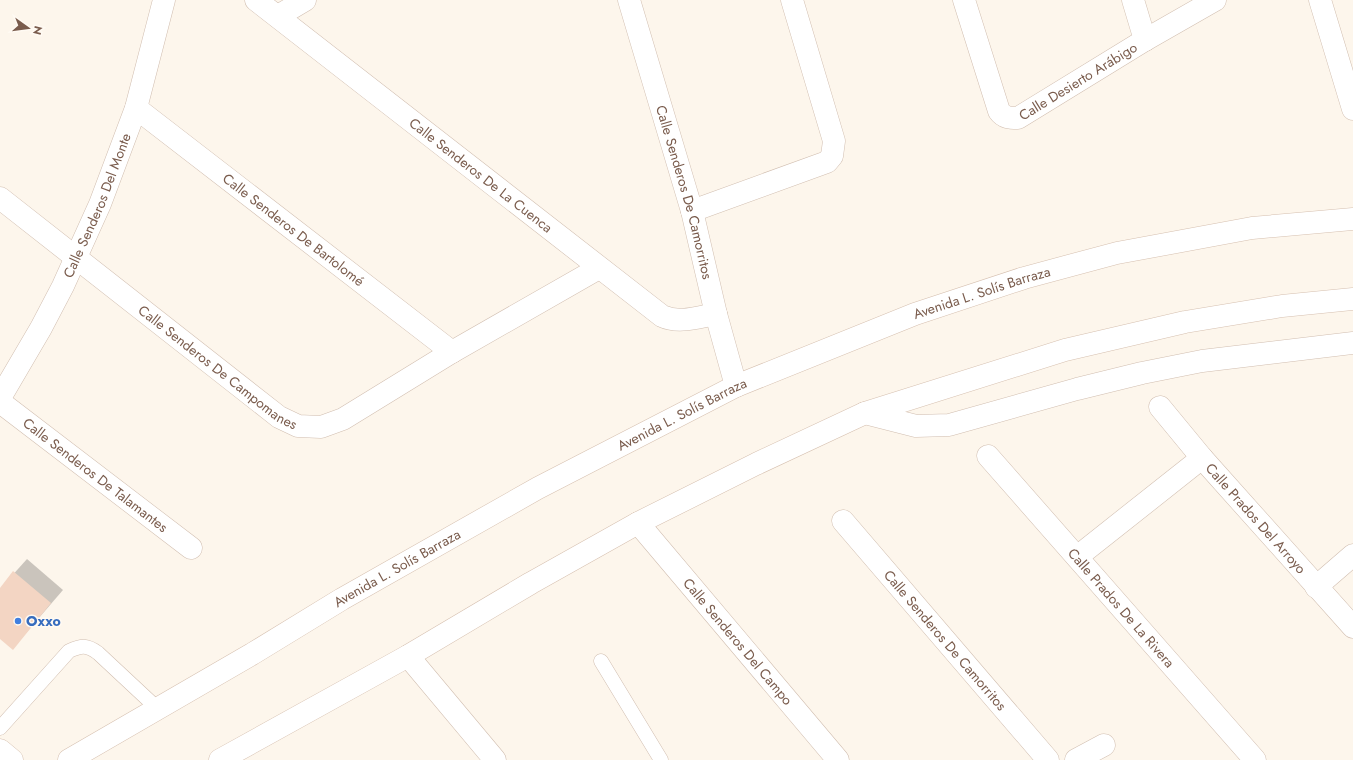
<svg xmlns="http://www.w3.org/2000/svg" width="1353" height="760" viewBox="0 0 1353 760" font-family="Jost,sans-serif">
<rect width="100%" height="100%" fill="#fdf6ec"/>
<path fill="#0003" d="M27 559 63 590 13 648 0 638V589Z"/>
<path fill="#f3d5c3" d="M13 571 51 603 13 650 0 639V588Z"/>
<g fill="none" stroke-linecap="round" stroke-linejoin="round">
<defs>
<path id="service" d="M601 661 661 760
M0 728 69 651C82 645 87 645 98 653L158 709"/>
<g id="minor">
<path id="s1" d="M256 0 662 316C679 324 698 317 716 314"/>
<path id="s2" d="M964 0 999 111C1004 118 1010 118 1018 118L1145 40 1215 0"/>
<path d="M1133 0 1145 40"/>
<path d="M1320 0 1353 109"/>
<path d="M278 16 305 0"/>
<path id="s3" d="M136 108 452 352"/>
<path id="s4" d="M0 198 279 417 298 426 321 427 343 419 452 352 599 268"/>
<path d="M692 211 827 162 832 156 834 141 792 0"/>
<path id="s5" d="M0 398 41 328 63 286 100 204 136 108 164 0"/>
<path id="s6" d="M0 402 191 548"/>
<path id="s7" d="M1160 407 1202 458 1353 627"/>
<path d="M865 413 916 426 949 425 1077 389 1142 373 1202 361 1353 343"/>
<path id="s8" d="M988 456 1255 760"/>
<path id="s9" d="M843 521 1048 760"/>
<path id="s10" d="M638 523 838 760"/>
<path d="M1077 557 1202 458"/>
<path d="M1316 587 1353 555"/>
<path d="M408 656 495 760"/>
<path d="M1076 760 1104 745"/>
</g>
<g id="tertiary">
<path id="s11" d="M629 0 692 211 716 314 736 386"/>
</g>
<g id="secondary">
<path d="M0 750 12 760"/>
<path id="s12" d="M69 760 252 654 342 599 538 488 736 386 915 314 1024 278 1117 253 1252 228 1353 219"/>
<path d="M220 760 408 656 531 583 638 523 756 464 865 413 1065 350 1185 322 1282 306 1353 299"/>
</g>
</defs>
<use href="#service" stroke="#d1beb0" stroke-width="15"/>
<use href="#minor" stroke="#d1beb0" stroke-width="23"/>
<use href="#tertiary" stroke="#d1beb0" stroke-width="23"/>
<use href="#secondary" stroke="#d6c0b0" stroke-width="23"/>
<use href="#service" stroke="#fff" stroke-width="14"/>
<use href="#minor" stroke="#fff" stroke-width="22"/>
<use href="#tertiary" stroke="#fff" stroke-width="22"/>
<use href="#secondary" stroke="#fff" stroke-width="22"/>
</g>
<circle fill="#3f7fe0" stroke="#fffaf3" stroke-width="1.5" cx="18" cy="621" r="4"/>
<g text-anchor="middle" stroke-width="3" stroke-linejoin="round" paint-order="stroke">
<g font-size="14" fill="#7a5c4d" stroke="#fffaf3">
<text dy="5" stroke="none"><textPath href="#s2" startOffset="208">Calle Desierto Arábigo</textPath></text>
<text dy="5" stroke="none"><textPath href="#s1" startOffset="285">Calle Senderos De La Cuenca</textPath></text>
<text dy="5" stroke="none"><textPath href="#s11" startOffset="200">Calle Senderos De Camorritos</textPath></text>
<text dy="5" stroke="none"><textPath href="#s5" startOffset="216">Calle Senderos Del Monte</textPath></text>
<text dy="5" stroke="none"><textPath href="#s3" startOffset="199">Calle Senderos De Bartolomé</textPath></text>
<text dy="5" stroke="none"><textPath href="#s12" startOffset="1028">Avenida L. Solís Barraza</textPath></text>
<text dy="5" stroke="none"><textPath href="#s4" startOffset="276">Calle Senderos De Campomanes</textPath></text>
<text dy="5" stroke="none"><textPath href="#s12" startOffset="704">Avenida L. Solís Barraza</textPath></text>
<text dy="5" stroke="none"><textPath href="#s6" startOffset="120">Calle Senderos De Talamantes</textPath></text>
<text dy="5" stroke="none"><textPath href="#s7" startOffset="147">Calle Prados Del Arroyo</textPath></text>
<text dy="5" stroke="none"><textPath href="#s12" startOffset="380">Avenida L. Solís Barraza</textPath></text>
<text dy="5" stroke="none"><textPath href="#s8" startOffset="202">Calle Prados De La Rivera</textPath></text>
<text dy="5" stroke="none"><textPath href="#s9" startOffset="157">Calle Senderos De Camorritos</textPath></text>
<text dy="5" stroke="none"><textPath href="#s10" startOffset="155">Calle Senderos Del Campo</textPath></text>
</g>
<g font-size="14" font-weight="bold" fill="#366cbe" stroke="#fffaf3" text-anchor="start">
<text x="26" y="626">Oxxo</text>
</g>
</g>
<g transform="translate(28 28) rotate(104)" stroke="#fffaf3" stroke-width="3" paint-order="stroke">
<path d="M0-3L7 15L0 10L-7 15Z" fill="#7a5c4d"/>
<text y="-6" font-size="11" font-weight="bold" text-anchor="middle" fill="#7a5c4d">N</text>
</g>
</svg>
